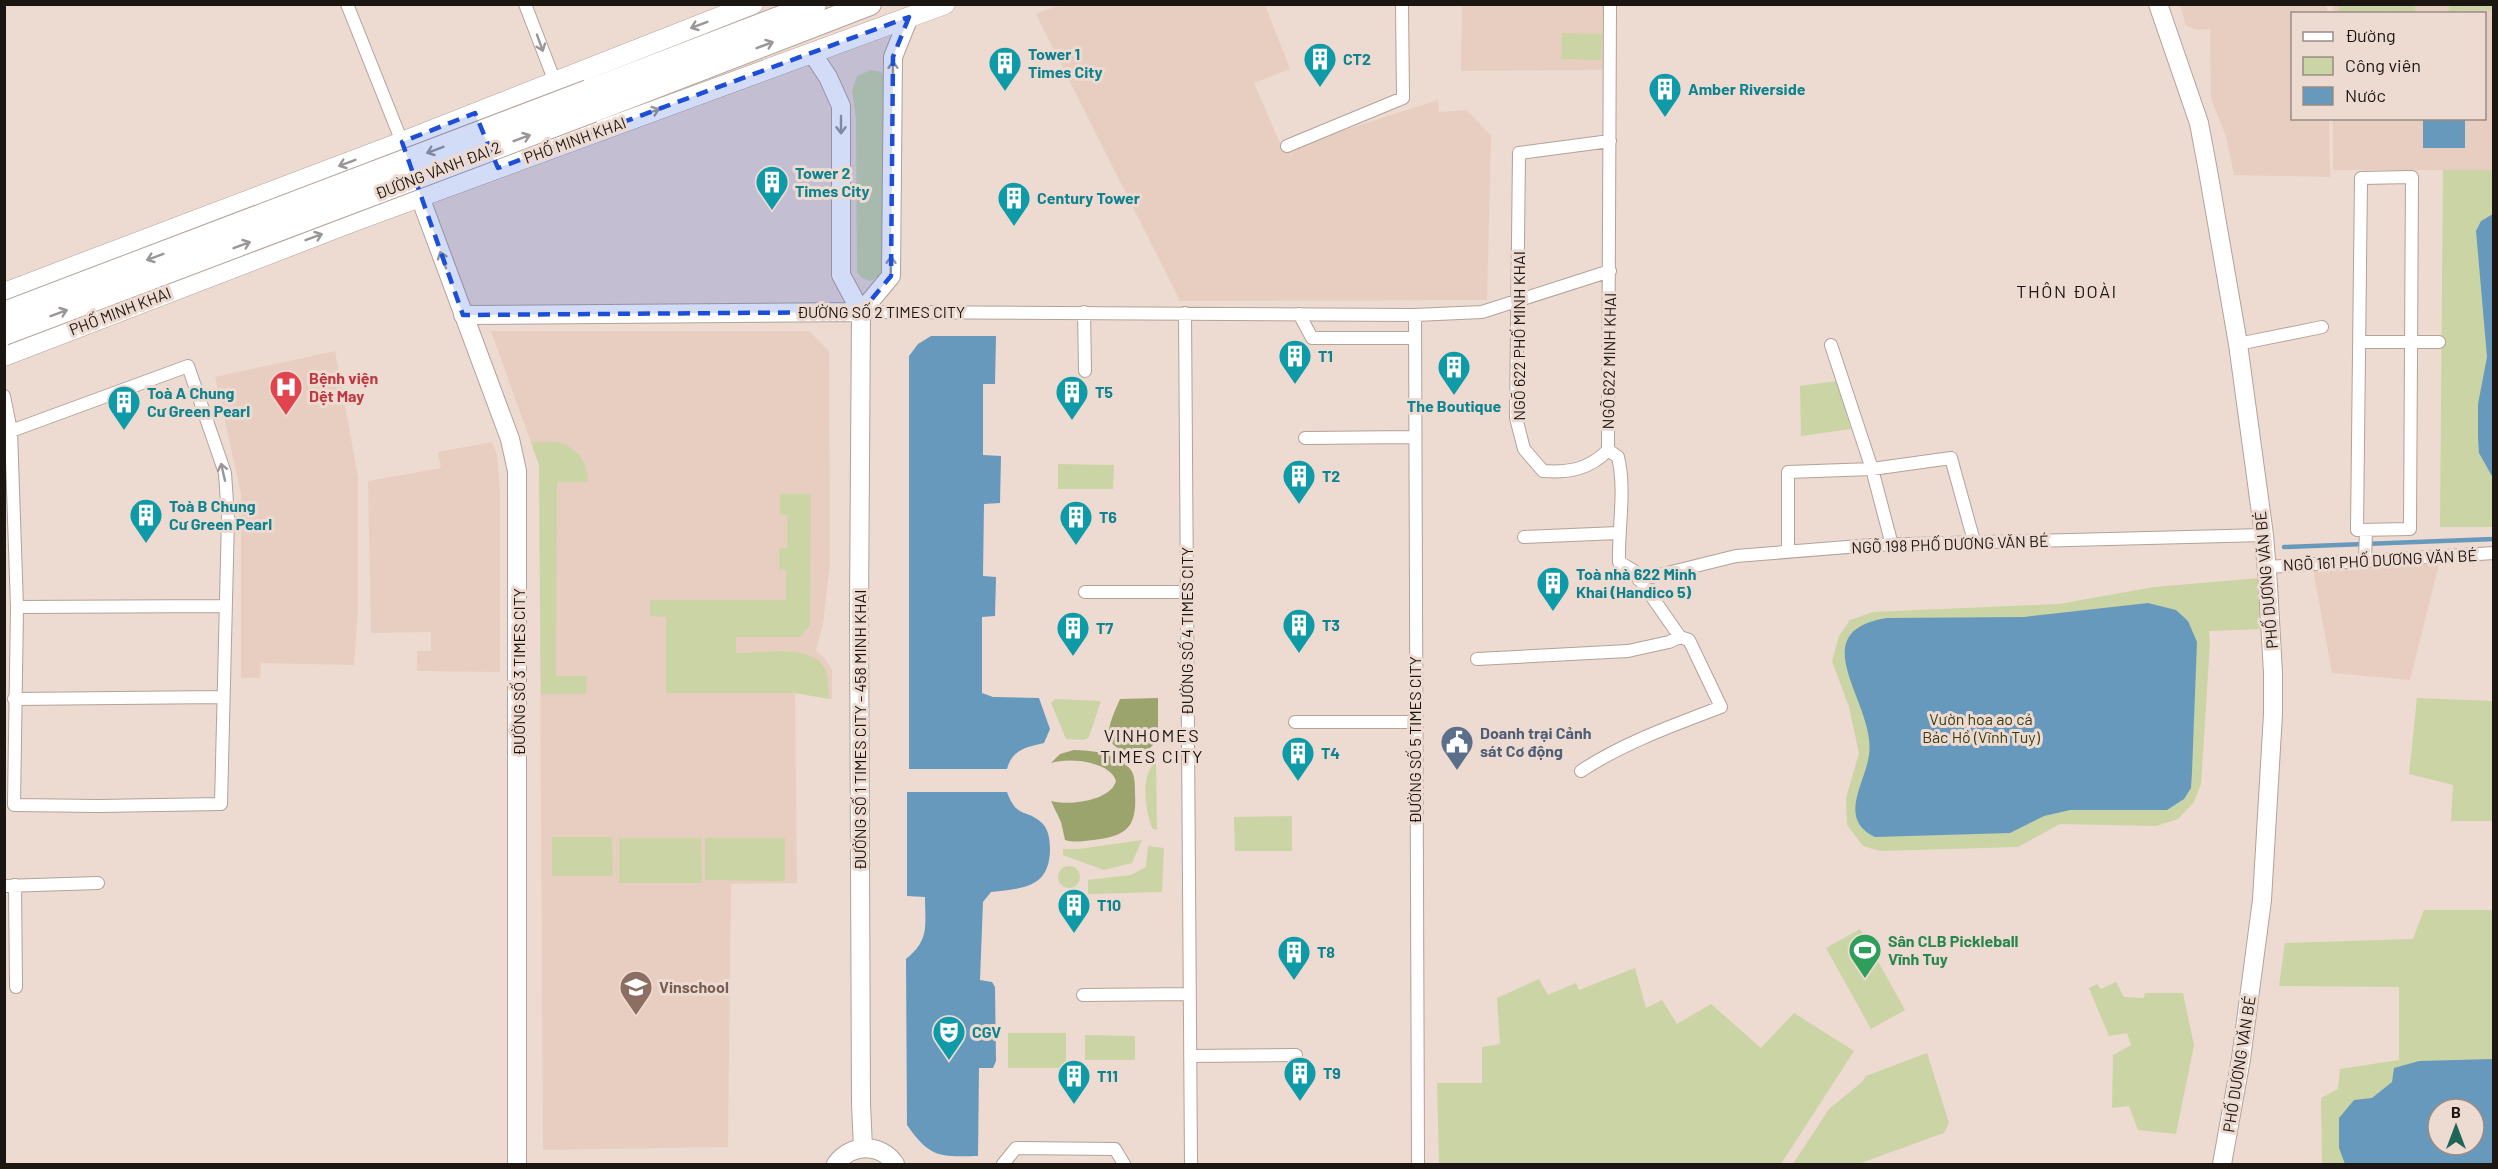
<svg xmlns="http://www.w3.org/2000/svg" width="2498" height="1169" viewBox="0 0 2498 1169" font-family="Barlow,sans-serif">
<rect width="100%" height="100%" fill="#eddad1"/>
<path fill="#e8cec0" d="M1062 4 1265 5 1290 69 1254 83 1283 150 1438 100 1439 112 1467 110 1491 136 1487 300 1180 301 1036 14Z
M1462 5H1606L1607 70 1461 71Z
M2180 5H2327V13L2292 14V118L2329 119 2330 177 2234 175 2226 136 2211 99 2210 29 2199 30 2186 26Z
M2333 5H2493V170H2333V119L2484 118V14L2333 13Z
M491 331H809L829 351 830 563 823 624 816 650 826 660 832 670V699L795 693 797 883 731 884 728 1147 543 1150 539 465Z
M335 351 358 477V609L354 665 261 663 260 678H241V493L215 377Z
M492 442 497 455 500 494V672L417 671V651H431V632L371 633 368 481 441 468 438 452Z
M2439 564 2410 680 2332 673 2313 569Z"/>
<path fill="#cbd4a4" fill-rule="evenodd" d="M2339 5H2415V11L2339 12Z
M2449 5H2493V10L2449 11Z
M1562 33 1602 34 1601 60 1561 59Z
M871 70 881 72 884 75 883 269 878 277 870 281 862 278 857 272 856 118 852 91 857 76Z
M2443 170H2493V527H2440Z
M1837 381 1851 429 1801 436 1800 386Z
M556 442C577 446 587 461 588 482H557L556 676H587L586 694H541L539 465 531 442Z
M1058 464 1114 465 1113 489H1058Z
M780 494H811L810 625 800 637H736V653C760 654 815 642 826 671 829 680 828 690 829 699L795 693H666V617L650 616V600H786V570H779V548H787V515H780Z
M2261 578 2264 629 2209 631 2210 643 2201 784 2194 802 2178 819 2156 826 2060 824 2018 847 1880 851 1863 846 1847 825 1846 798 1859 753 1849 707 1832 661 1839 636 1850 620 1873 612 2059 604 2154 587Z
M2417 698 2493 701V821H2451L2453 785 2409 774Z
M1055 699 1101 701 1089 737 1084 740 1066 739 1051 703Z
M1156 760 1157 829 1156 830 1152 828C1145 808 1140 777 1156 760Z
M1292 816V851H1235L1234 817Z
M552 837H612L613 876H552Z
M619 838H701L702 883H619Z
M705 838H785V881L705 880Z
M1142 840 1132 863 1104 870 1063 855V849H1079Z
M1148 846 1164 848 1162 892 1088 894V880L1131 875 1146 867Z
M1058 877a11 11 0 1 1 22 0a11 11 0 1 1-22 0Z
M2424 910H2493V1164H2322L2321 1098 2338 1089 2340 1069 2399 1060V987L2279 986 2285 943 2413 939ZM2438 1109H2474V1145H2438Z
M1860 929 1905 1010 1871 1029 1826 948Z
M1635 968 1646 1008 1662 1000 1677 1024 1711 1004 1761 1048 1794 1013 1854 1051 1781 1164H1439L1437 1083H1482V1047L1500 1044 1497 998 1539 979 1548 995 1576 983 1579 990Z
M2116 982 2124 997 2144 998 2145 993H2183L2194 1045 2176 1134 2138 1130 2129 1106 2112 1108 2113 1055 2131 1045 2127 1033 2109 1036 2089 988 2097 984 2101 989Z
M1008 1033H1066V1068H1008Z
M1085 1035 1135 1036V1060H1085Z
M1927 1053 1949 1123 1944 1133 1858 1164H1793L1829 1109 1862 1082 1866 1076Z"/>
<path fill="#9ba46d" d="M1158 698V739C1154 744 1150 749 1144 751 1133 754 1115 751 1110 740 1105 730 1116 709 1120 699Z
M1074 750C1093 750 1118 754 1131 770 1135 775 1135 786 1135 793 1137 827 1127 836 1093 840 1084 841 1074 843 1065 840L1061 822 1051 801C1068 806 1111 801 1116 781 1110 761 1068 757 1051 763L1060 754Z"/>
<path fill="#6799bd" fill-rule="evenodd" d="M2423 119H2465V148H2423Z
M2493 214H2494L2493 478 2479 453 2478 437V404L2487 357 2476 231 2481 221Z
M931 336H996L995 384H983V455L1001 456 1000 503 984 504 983 576 996 577 995 616 982 617V693L993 697 1039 698 1050 729 1044 743C1026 747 1012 750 1007 769H909V356L918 344Z
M2148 603 2176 610 2188 621 2197 642 2192 772 2191 788 2184 799 2167 810H2070L2044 816 2010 833 1875 837C1837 819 1865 784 1869 755 1877 704 1799 632 1887 618L2024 617Z
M907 792H1007C1017 820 1027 808 1043 824 1049 831 1050 841 1050 850 1049 889 1022 888 991 892L983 902 980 980 992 982 995 987 996 1061 993 1068H979L978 1156C940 1157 930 1158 907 1125L906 959C930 940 925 925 925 897L907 896Z
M2493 1059V1164H2345L2339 1148V1118L2354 1100 2372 1098 2392 1082 2394 1068 2419 1061ZM2438 1109H2474V1145H2438Z"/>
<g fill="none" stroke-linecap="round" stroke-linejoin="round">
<path stroke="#6799bd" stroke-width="4.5" d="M2284 547 2494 539"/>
<defs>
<path id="street" d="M347 4 402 142
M525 4 555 82
M1287 146 1403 98 1402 4
M2412 177 2410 529 2357 530 2361 178Z
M861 312 1415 315 1482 312 1610 271
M1084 312 1085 371
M1185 313 1191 1164
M1299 314 1312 338H1415
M1415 315 1418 1164
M2359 342H2439
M2238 344 2322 327
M1831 345 1872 469 1892 545
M4 396 11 431 17 607 14 805 98 806 221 804 228 518 225 473 188 366 11 431
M1305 438 1415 437
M1608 450C1590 469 1569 473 1543 471L1524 449 1516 418 1519 153 1610 141
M1608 450 1610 4
M1608 450 1618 457C1626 490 1618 528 1619 562L1634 571 1680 637
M1524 537 1618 533
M1788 552V472L1872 469 1951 458 1974 541
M2365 561 2366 530
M2267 567 2494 553
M1639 580 1736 556 1872 545 2264 535
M1085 592H1187
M17 607 225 606
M1477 659 1628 651 1669 642 1680 637
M14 699 222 697
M1295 722H1415
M1581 771C1623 743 1674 725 1721 707L1689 640 1680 637
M15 885 16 987
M4 886 98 883
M1083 995 1190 994
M1190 1056 1296 1055
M1003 1164 1016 1148 1115 1149 1124 1164"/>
<path id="secondary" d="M2158 4 2199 123 2208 171 2238 344 2264 535 2268 585 2273 673V714L2262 900 2241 1059 2222 1164
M812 53 828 77 841 106V275L861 312 859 610 861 1104 863 1148
M420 197 510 439 517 471V1164
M861 312 891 276 893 57 909 17
M463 315 861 312
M836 1164C851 1143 881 1143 895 1164"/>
<path id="primary" d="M4 293 402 142 753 4
M4 356 352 222 945 4"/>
<path id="highway" d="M588 91 815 4
M593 111 870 4"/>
</defs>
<use href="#street" stroke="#b3a298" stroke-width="14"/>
<use href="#secondary" stroke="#b3a298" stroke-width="20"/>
<use href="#primary" stroke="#b3a298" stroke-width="21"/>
<use href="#highway" stroke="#b3a298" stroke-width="24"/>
<use href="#street" stroke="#fff" stroke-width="12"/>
<use href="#secondary" stroke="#fff" stroke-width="18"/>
<use href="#primary" stroke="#fff" stroke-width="20"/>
<use href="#highway" stroke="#fff" stroke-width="22"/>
<defs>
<path id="highway-bridge" d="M4 313 588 91
M4 334 593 111"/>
</defs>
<use href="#highway-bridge" stroke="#b3a298" stroke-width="24" stroke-linecap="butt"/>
<use href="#highway-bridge" stroke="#fff" stroke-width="22"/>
</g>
<defs><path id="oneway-shaft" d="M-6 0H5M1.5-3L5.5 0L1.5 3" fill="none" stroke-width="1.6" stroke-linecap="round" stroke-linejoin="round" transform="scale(1.5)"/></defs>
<g stroke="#999695">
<use href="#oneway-shaft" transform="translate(699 25) rotate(159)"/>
<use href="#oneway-shaft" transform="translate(540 43) rotate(70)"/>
<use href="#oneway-shaft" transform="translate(765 45) rotate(-21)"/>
<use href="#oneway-shaft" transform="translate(893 70) rotate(-90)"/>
<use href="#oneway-shaft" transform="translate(651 112) rotate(-20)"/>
<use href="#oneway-shaft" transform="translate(841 125) rotate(90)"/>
<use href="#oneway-shaft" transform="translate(522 138) rotate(-21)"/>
<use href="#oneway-shaft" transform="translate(435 150) rotate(159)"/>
<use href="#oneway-shaft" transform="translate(347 163) rotate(159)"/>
<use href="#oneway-shaft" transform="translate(314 237) rotate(-21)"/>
<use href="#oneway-shaft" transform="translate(242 245) rotate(-21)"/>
<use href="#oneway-shaft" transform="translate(155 257) rotate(160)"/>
<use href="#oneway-shaft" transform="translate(443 260) rotate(-110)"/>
<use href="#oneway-shaft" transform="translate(891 265) rotate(-89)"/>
<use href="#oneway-shaft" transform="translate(59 313) rotate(-20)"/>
<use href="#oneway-shaft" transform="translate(223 472) rotate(-103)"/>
</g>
<path fill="#1d4ed8" fill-opacity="0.2" stroke="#1d4ed8" stroke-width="4.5" stroke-dasharray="12 8" stroke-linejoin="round" d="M909 17 893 57 891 276 861 312 463 315 402 142 475 113 498 168Z"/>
<defs>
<symbol id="building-pin" viewBox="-11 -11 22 30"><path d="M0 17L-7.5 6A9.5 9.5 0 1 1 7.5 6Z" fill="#0f9aa8" stroke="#eddad1"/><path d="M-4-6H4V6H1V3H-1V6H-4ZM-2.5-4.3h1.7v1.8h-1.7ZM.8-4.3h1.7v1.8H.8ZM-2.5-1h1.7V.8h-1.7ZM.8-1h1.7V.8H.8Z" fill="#fff"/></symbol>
<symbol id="hospital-pin" viewBox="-11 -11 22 30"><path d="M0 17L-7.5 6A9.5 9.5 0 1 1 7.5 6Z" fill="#e0444e" stroke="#eddad1"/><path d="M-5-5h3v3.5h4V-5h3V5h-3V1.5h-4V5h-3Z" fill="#fff"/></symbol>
<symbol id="civic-pin" viewBox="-11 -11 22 30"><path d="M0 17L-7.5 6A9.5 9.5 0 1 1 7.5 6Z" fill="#5c6f8a" stroke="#eddad1"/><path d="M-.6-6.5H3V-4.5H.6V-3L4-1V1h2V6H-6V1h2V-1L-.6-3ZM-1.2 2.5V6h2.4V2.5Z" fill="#fff"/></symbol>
<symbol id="stadium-pin" viewBox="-11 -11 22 30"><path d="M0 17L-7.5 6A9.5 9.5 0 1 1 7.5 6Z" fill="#2e9e5b" stroke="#eddad1"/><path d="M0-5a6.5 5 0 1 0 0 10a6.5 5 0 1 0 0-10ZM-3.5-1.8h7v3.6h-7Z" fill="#fff"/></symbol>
<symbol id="school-pin" viewBox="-11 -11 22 30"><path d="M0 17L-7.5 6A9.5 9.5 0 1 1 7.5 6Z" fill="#8d6e63" stroke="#eddad1"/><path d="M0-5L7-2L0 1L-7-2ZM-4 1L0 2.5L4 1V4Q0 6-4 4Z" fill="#fff"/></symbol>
<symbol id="theatre-pin" viewBox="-11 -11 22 30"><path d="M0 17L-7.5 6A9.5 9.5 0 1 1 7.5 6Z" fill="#0f9aa8" stroke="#eddad1"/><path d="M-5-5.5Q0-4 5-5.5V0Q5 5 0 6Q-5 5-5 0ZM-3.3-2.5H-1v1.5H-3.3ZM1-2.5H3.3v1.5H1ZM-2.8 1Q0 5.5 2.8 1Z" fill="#fff"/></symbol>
</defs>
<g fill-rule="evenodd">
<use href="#building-pin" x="1301" y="40" width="38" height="52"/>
<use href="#building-pin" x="986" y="44" width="38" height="52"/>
<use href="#building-pin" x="1646" y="70" width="38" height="52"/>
<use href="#building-pin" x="753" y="163" width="38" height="52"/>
<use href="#building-pin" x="995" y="179" width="38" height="52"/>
<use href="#building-pin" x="1276" y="337" width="38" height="52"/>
<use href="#building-pin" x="1435" y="348" width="38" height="52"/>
<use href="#hospital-pin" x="267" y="368" width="38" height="52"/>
<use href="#building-pin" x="1053" y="373" width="38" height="52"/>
<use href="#building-pin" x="105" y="383" width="38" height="52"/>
<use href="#building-pin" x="1280" y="457" width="38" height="52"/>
<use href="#building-pin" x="127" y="496" width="38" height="52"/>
<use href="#building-pin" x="1057" y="498" width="38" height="52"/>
<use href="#building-pin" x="1534" y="564" width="38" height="52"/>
<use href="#building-pin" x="1280" y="606" width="38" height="52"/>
<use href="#building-pin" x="1054" y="609" width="38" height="52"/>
<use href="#civic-pin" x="1438" y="723" width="38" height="52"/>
<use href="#building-pin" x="1279" y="734" width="38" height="52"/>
<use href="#building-pin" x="1055" y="886" width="38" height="52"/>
<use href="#stadium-pin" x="1846" y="931" width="38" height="52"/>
<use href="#building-pin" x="1275" y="933" width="38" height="52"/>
<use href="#school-pin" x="617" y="968" width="38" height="52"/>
<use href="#theatre-pin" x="930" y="1013" width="38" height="52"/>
<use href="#building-pin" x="1281" y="1054" width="38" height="52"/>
<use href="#building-pin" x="1055" y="1057" width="38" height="52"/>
</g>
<g text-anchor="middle" stroke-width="6" stroke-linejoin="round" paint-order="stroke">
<g font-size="16" font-weight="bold" fill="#0d838f" stroke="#eddad1" text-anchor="start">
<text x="1028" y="60">Tower 1<tspan x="1028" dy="18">Times City</tspan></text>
<text x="1343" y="65">CT2</text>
<text x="1688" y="95">Amber Riverside</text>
<text x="795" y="179">Tower 2<tspan x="795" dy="18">Times City</tspan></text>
<text x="1037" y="204">Century Tower</text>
<text x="1318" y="362">T1</text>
<text x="1095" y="398">T5</text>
<text x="147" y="399">Toà A Chung<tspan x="147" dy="18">Cư Green Pearl</tspan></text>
<text x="1454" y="412" text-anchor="middle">The Boutique</text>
<text x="1322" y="482">T2</text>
<text x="169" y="512">Toà B Chung<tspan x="169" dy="18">Cư Green Pearl</tspan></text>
<text x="1099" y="523">T6</text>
<text x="1576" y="580">Toà nhà 622 Minh<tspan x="1576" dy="18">Khai (Handico 5)</tspan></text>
<text x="1322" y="631">T3</text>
<text x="1096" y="634">T7</text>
<text x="1321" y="759">T4</text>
<text x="1097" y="911">T10</text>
<text x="1317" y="958">T8</text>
<text x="972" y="1038">CGV</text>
<text x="1323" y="1079">T9</text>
<text x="1097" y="1082">T11</text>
</g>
<g font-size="16" fill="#1c1613" stroke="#eddad1">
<text transform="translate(575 140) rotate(-20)" y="6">PHỐ MINH KHAI</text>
<text transform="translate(438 170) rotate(-21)" y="6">ĐƯỜNG VÀNH ĐAI 2</text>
<text transform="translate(120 311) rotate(-21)" y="6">PHỐ MINH KHAI</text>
<text x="881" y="318">ĐƯỜNG SỐ 2 TIMES CITY</text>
<text transform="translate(1519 336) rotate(-90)" y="6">NGÕ 622 PHỐ MINH KHAI</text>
<text transform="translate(1609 361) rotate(-89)" y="6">NGÕ 622 MINH KHAI</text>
<text transform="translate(1950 544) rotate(-2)" y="6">NGÕ 198 PHỐ DƯƠNG VĂN BÉ</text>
<text transform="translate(2380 560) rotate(-3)" y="6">NGÕ 161 PHỐ DƯƠNG VĂN BÉ</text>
<text transform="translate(2266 580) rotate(-95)" y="6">PHỐ DƯƠNG VĂN BÉ</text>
<text transform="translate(1187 631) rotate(-90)" y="6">ĐƯỜNG SỐ 4 TIMES CITY</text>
<text transform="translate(519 672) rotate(-90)" y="6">ĐƯỜNG SỐ 3 TIMES CITY</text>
<text transform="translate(860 730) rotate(-90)" y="6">ĐƯỜNG SỐ 1 TIMES CITY - 458 MINH KHAI</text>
<text transform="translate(1415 740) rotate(-90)" y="6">ĐƯỜNG SỐ 5 TIMES CITY</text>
<text transform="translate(2239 1064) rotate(-81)" y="6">PHỐ DƯƠNG VĂN BÉ</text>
</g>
<g font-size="16" font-weight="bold" fill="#be3a42" stroke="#eddad1" text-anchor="start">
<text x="309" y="384">Bệnh viện<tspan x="309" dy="18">Dệt May</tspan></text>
</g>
<g font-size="16" fill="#383e13" stroke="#eddad1">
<text x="1981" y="725">Vườn hoa ao cá<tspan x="1981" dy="18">Bác Hồ (Vĩnh Tuy)</tspan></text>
</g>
<g font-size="16" font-weight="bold" fill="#4e5e75" stroke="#eddad1" text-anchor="start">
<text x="1480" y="739">Doanh trại Cảnh<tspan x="1480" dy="18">sát Cơ động</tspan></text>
</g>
<g font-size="16" font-weight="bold" fill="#27864d" stroke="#eddad1" text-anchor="start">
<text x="1888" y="947">Sân CLB Pickleball<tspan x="1888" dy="18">Vĩnh Tuy</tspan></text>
</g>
<g font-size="16" font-weight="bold" fill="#785e54" stroke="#eddad1" text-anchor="start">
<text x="659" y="993">Vinschool</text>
</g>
<g font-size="18" letter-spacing="1.5" fill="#1c1613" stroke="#eddad1">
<text x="2067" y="298">THÔN ĐOÀI</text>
<text x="1152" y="742">VINHOMES<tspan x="1152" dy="21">TIMES CITY</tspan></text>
</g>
</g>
<rect width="2498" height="1169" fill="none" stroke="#1c1613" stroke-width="12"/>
<rect x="2291" y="12" width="195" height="108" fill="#eddad1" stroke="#998c85" stroke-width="1.5"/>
<rect x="2303" y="32" width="30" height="9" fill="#ffffff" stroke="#998c85" stroke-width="1.5"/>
<text x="2345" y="42" font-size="18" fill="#1c1613">Đường</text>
<rect x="2303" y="57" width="30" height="18" fill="#cbd4a4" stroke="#998c85" stroke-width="1.5"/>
<text x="2345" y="72" font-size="18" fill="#1c1613">Công viên</text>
<rect x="2303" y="87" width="30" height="18" fill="#6799bd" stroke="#998c85" stroke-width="1.5"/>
<text x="2345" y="102" font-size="18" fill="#1c1613">Nước</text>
<g transform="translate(2456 1127)"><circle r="28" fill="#eddad1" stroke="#998c85" stroke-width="1.5"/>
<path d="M0-4.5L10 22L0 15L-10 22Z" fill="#1f6558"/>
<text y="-9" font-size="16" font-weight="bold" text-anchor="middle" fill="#1c1613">B</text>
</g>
</svg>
